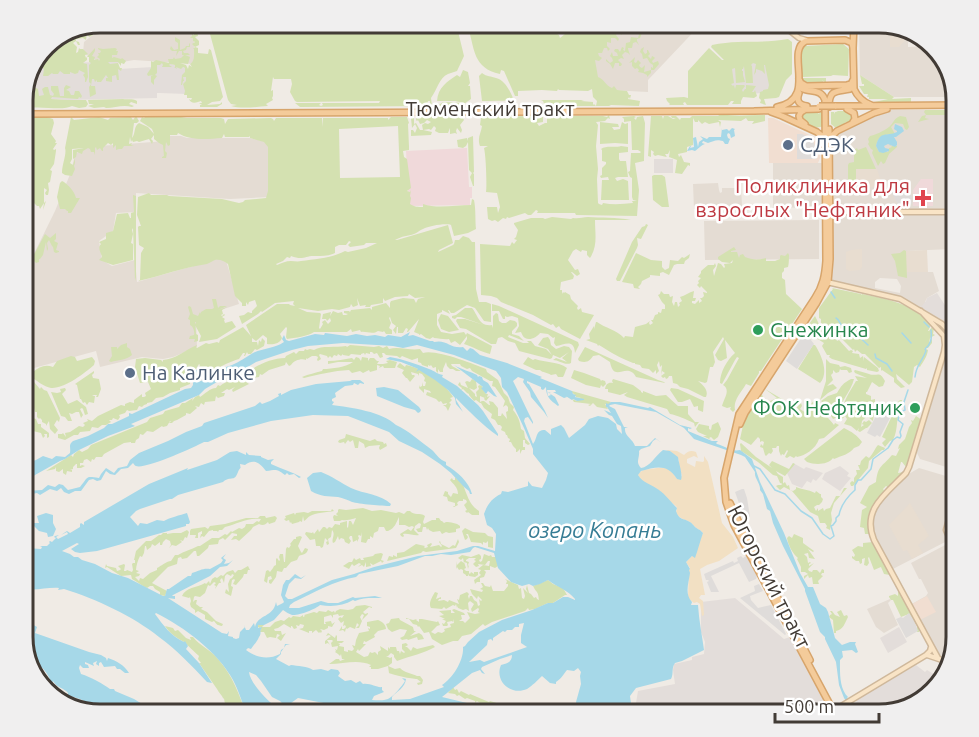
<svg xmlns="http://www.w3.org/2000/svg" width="979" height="737" viewBox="0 0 979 737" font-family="Ubuntu,sans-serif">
<rect width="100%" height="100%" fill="#f0ebe5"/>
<path fill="#e4dcd3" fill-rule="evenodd" d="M100 23H187L193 28 195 60 193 64 134 60 104 65 83 53 84 42 94 34V25Z
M623 23H702L648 80V92L609 90 593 77V55Z
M859 23H879L892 27V32L890 34V47L899 46 906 39H908V47L928 46 929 48H934L949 66V97H894L860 75V77Z
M884 110H956V210H833L831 208V148L834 139 837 135Z
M168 136H181L187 138H250L270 143 269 197 230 199 136 193V212L116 213 113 231 99 241 102 260 112 266 135 260 137 282 225 257 239 304 196 318 197 347 173 357 163 359 142 357 100 367 96 351 23 371V276L55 211 71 172 75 154 86 147 166 141Z
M773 163H822V207L773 208Z
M718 183 719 190 720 193 722 192V188H741L742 205 743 208 694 209 693 184Z
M834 214 956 215V268L951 249 906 251 907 272H933L939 291 927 298 925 302 945 319 956 300V342L941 321 929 313 902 298 877 290 851 286 834 281 832 279V217ZM880 278 897 279 901 286 900 293 875 288V282Z
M819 220V259L705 260 704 221Z
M947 343H954L956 346V470L920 459 915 449Z
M919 468 956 479V489L943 530 947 541 891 570 874 536 873 515 877 506 891 490 907 475Z
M949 543 956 556V637L949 659 938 656 910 605 926 596 928 593 921 579H919L911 563Z
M890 599 891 600 888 603 898 625 884 633 876 627 867 609Z"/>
<path fill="#f1ded1" d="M768 118H773L814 137 820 150V158L818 163H769Z
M927 596 936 612 920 620 912 604Z"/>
<path fill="#e3ddda" d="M751 58 770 59 771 92 718 97 711 63 735 61Z
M160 61 186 68V94L160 93H157V98L68 100 23 97V95L38 63 118 62 119 69 153 67Z
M654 159H673V173H654Z
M937 293 950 313 943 320 921 307 926 301 927 298Z
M793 463 804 469 806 467 823 473 816 481 813 479 811 483 807 481 802 488 792 484 787 473Z
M840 466 849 473 847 476 851 478 840 491 822 479 825 473Z
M735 598 784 639 790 637 828 709 825 714H687H702L704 713 695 707 636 703 638 691 675 684 673 670 674 664 692 660V657L704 654 705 642 701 632V602Z
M899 627 907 642 888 653 880 638Z
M916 665 925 672 927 670 940 678 936 682 885 713 874 714 857 704 856 702 859 698Z"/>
<path fill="#e8ddd0" d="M892 27 906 32V39L899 47H890V34L892 32Z
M856 169H877L883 187H856Z
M862 249V267L860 270 849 271 846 269V252L851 250Z
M927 250 928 272H906V251Z
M910 503 929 536 918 545 923 553 912 559 907 550 903 551 889 525Z"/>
<path fill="#f0d9da" d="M467 148 469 187H472V198H470V205L409 206 406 151Z
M921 179H933V206H913V190Z"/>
<path fill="#d4e1b1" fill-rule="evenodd" d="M186 23H198L196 26 198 36 195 37 199 41V45L195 47 198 48V53L208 54 209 49 211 50 223 97 220 101 212 102 207 105 220 104 222 102V104L217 107H200V105H202L199 103H202L201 101C198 102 191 105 189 99L191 100 192 98H187V95H184L185 91 183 84 186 81V77H183L184 81H183L182 85H181L182 75 185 72V68L183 67 181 69 176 67 177 69 174 67H175V65L170 64 169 65 172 67H162L163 65 162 63 160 65H157V73L155 75 157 76 154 80V85L151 82V76L153 75 148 76 147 74 151 68V61L153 62 156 60 169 63 168 59H173L174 57 175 59 181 58 184 55H182V51H179L176 56 177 51H172L170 49 171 46 174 50 178 49V43L175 41V37L180 40V50L185 48 186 46H189V43L190 44V47H187L186 50 183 51 184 53H188L190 55H185L190 57 188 64 180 63 186 65 188 69 189 65 192 67 190 64C195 61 194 54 194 49H193L195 47 192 44 195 42 193 41V38H190L192 36V32L193 35H194V28L193 29 189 27 190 24Z
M207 23H456L464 56 457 71C454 72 451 73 448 74 439 78 437 90 431 98L432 106H430V101H428L427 106 300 107 295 103H321L319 105 321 106 323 105 322 103H379L380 101 297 102 295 101 290 92 292 84 291 79H274L273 77 271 91 273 90V96L272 98 273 100 266 104 268 106C256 107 241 109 231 106L237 105 231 104 228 100Z
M472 23H514L517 34V27L519 24 516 25V23H540L548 29 543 23H563L559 34 548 29 559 35 560 38 565 34 563 32 564 23H615L614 26 616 23H628L626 25V28H621L622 35 619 33H617L616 35 619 39 618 41 615 38H611V43L607 42V46L610 49 608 51 607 48H604L602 53H598L599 56 602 58 599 61 595 60 598 77C604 79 606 86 612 88L614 86 617 90 627 91 629 95H631L630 99 629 97 628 99 640 101 639 106 611 105 609 106H568L567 105V106H545L543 101 541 100H584L581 101 593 102V105L594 104 596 106 597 101 593 97 592 89 588 91 559 90 558 89 557 91 542 90 518 91V96H515L504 71 501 70 500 74C473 68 475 50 468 27Z
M647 26 648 28 646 29 644 34 642 33 640 38 637 39V41L639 45 636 42 633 43 632 48H628V49L630 55 628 53 625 52 622 55 624 59 621 58 618 60 622 64 621 66H619V63H615L613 69 610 64 606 61V59L610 63 613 61 612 58 610 56 612 52 613 56H618L617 53 614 51 615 49H618L620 52 622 47 624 48 623 50 625 51 626 43 630 42 631 37 638 38 640 31Z
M88 27 86 32 89 31 91 34 93 33V35L89 37 87 33 86 40 83 38 76 39V41L79 42 80 45H78L76 41 73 43 77 47 76 53 78 52 79 48 80 49H83L88 54 85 55 86 58 95 48V51L92 56 95 57 94 60 98 59 99 61 100 59 97 57 99 55 98 53H100L101 51 98 49V48L103 49 115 48 117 49 116 51H118L117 55H112V58L114 57 121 59 122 58 126 61 124 64 121 63V66L118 62H108L110 64 118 63 120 68H122L121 71 118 69 119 80H117L116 75 112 76V82L106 81V78H108L106 75 101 82H97V80L95 82 94 79H92L91 86H95L96 94 90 97 89 87 91 84 89 82V65L91 63 89 62V57H87V60L83 63 87 64 88 77 86 82H85V78L83 75 85 73 79 70 78 73 75 74 70 72V74H64L60 71 58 74H53L52 73 48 76H43L44 69 41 66 44 63 40 62 39 63 41 57 47 58V54L51 49 49 46H50L51 48C54 46 59 43 57 39L75 32 76 36 80 33 79 31Z
M788 39 792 42V74L786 80 779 97 776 98 764 99 766 105 760 103 761 100 759 98 760 92 763 91V90L768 89 769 85 765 65H764L765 74 762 71 756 69V72L754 75 756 64 753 63 751 65 752 66 753 83H746L744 66 743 69H742V71H743V75L745 82 736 83 735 68 732 69 734 83 731 84 733 86 734 85 735 89 736 85H744L745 86 742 90 743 92 745 89H746V85L756 86 752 92H754L755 90 757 96 754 98 743 97 741 101V104H732L734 101H731L728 105H687L685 102 683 103 684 105H669L670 104 667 101 666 98 684 97 688 98V71L709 48 722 60H724L711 47 712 45C738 39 761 44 788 39Z
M843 44 849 49 848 76 833 75 831 76 802 77V78H826V83L822 80 826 85H807L801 80 800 56 802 57V68V49L805 46Z
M644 47 643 51 645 54 647 53V50H648L650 54 648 56 651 59 652 56 654 57 655 58 652 61 653 63 658 61 659 64 654 70H651V73L647 77V75L643 73 638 72 639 70 637 68 635 69 632 66V62L629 63 635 57 634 62 636 63 638 60 641 63 639 65 640 67 642 68 645 65 644 72 651 70V67L653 68V65L650 63 647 58 643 59 642 54 640 52 641 49Z
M463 70 468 72 470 83 468 86H470L471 99 461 106H440L439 105 443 102 464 103 455 101H437C438 87 447 82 457 75L460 77Z
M482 73C487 77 491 76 496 78 505 80 510 91 514 100 503 101 493 101 482 101L479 76Z
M860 75 894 97 892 99 911 98V102L909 103H870L888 99H869V97H867L868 94H864L859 86H864V84H862Z
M66 85 71 87 66 90 69 91 71 95H74L75 91H79L82 96 81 98 79 97 78 99 52 97 51 99 68 100H86L88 104 86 107 79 108 72 106C63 111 43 106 30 108L27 106H23L25 104 24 102 23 104V97L25 101 26 88 34 87 38 89 39 96 44 95 42 89 45 87H48L50 95 53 96 54 94 51 90V86H58L60 96H64V88Z
M123 99C127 100 132 98 137 101V104L131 102 129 104 134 106 132 107C123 104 115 108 106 108L104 107 94 108 88 106 94 104H89L88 100Z
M925 110H956V115L952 116 956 124V132L952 123 949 122 946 117 947 115H926L925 118 929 119 918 122 922 116 926 115 924 112Z
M836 111H849L855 118 848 124 846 122 845 123 846 125 836 128 831 124V112H834L835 114V112H838Z
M820 112 823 113V126C816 130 806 125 801 120L802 113H818L819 114Z
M721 114C735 117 750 115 765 115V121L752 124 754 121H748L746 118 741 121 718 120 721 122 720 127 719 122 709 124 705 122 702 124 698 120V122H695L693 118V145L687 147V152L678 154 679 157 681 155 684 162 690 163V166L688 165 682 174 675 173 677 160 669 157 670 150 668 154H665L667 157 658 155 655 156 653 154 654 152 651 150V157L648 156 651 116H662L663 119 664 116H668L673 119 676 118H672L671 116H676L680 120 681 118H690L692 116H718Z
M169 115 187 118H221L224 119 225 124 228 119 271 118 273 119 274 121 276 118H322V127L323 118H388V120L391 117H407L409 123 408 124 409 147V150L403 151 404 157 407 159 411 188 407 191 410 192 411 190 410 196 411 198 410 204C415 207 417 207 423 207V204C437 209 456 205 471 205L472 199 474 200C476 210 475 219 476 229L468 233 454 236 451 225C445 223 429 226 423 229 420 230 417 233 414 234 408 236 402 236 395 240H397L448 225 453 243 439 250 438 252 453 245 454 244 455 240H459L463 236 469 238 472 242H475L476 289 479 302H486L491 304V322L484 321 475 308 467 305 454 313H451L449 310H448L450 314 442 310V312L437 314V325L441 332 452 334 464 332 466 335 467 333 492 346 490 354C484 353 471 346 464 344L467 339V336L460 345 455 341 451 343 449 339C444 340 439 338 434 338L433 337 430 339 426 338 421 334 419 335V334L414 332 419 319 408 332H407L408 329 406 328 403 333H398V327H397L396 334 393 330 396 326 392 323 390 317 389 318 391 323 389 328 392 330V334H386L384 331 383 332 378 331C373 335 366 331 361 332L360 330 352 332 351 329 347 332H314C308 336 295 338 287 339L286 337 287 328 286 327 280 334 282 338C280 344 272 345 267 344V338L263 335 256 341 252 338V342H257L258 346 259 340 261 342 262 338 265 341 264 346 257 350 255 349 251 354H248L247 352 245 356H244L245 353H243L239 359C235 360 225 364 222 366 214 369 213 372 204 374L202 377 201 375 199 376V379H196L195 377 200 365 199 364 191 377 190 384 180 388V390L170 393 163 397 156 398 152 402 147 403V404L144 405 142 407 139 406 137 410 129 411 127 410 125 413 119 415 120 417 118 420 113 418 112 420H109L111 422 106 425H102L98 428 92 427 90 431 80 432 78 435H74L65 440 58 438V434H62L63 433 66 437 65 433 70 432 79 426 83 427 85 425 83 423 88 421 87 419 92 421 98 416 121 405 125 406V404L130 402 134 403V400L142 394V397H144L146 396 145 393 151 389 148 382 140 383 135 367 136 359 145 358 161 360 163 362V360C176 359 185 350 197 345L196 347 197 348 206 343 209 344 217 342 219 343 220 340 243 327 251 336 246 325 277 304H289L290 305 295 306 293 304 294 301 275 303 262 312 261 311 258 314 242 324 239 316 244 315 248 312 251 313H252V311L257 306 255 300 249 302 248 305 246 302V306H242V303L235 296 228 264C224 261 220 259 215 260 212 261 210 263 207 264 184 267 161 276 138 281L140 280 141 253 144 248 139 245 138 227 139 226H141L137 215 138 197 149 193 151 195H167L169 196 222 199 239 203 243 202 245 200 266 198 268 191V147L264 142 250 138V136L249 137H225L224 134 222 138C208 139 190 141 178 133L177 135H170V145L168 146 166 142 165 151 167 153 166 158H162V157L164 156 163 145 159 143 154 139V135L151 139 153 141 152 144 149 139 139 142 137 141 133 142 132 140 131 142 130 137 129 144 132 143 131 145 134 146H124L122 149H119L116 150V145L113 148V143L111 145 108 143 103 148V151H102L100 148 97 150 96 147 95 148V155L94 152H91L90 149 88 148 83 151 82 154 77 152 76 157 73 159V150L84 148 72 149V159L70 163 73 165 75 158V163L74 166 75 169 72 176 65 175 62 173C62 164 67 154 65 148L71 117 74 120 99 117 108 120 110 118 131 117 133 120 136 116 139 121 137 123H134L132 138C136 133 133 127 139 123L148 127 154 134 152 129 140 121 142 117 144 118 146 116ZM398 126 400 177 340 178 339 129ZM349 241 351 242 348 245 350 247 364 245 366 243H377L366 248 348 252 345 251C332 258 316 259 301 261 298 262 294 261 291 261 286 261 282 263 277 265L276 264 283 261 287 257 290 258 291 256C304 261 305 255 316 256 322 256 329 256 335 253V247L339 245H346ZM409 294 415 298 425 297 418 299 416 303 414 299 403 298 391 301 390 303V308L386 303 372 307V310L370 308 351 310 350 312 349 311H344V313L348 314 346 315H343L342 312 338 313 333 311 330 316 331 312 323 314 322 319H326L327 321 330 318 331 321 328 324 325 320 322 322 323 324 320 329 319 328 321 314 320 313 307 312 298 308 318 311 332 309 339 310 350 307 351 304 353 307 356 306 358 305 357 298 360 306 366 305 365 307H370L371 305 383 303V298L385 301 395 297 408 296Z
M419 115C427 115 434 117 442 115L444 117 448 116 450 118 451 117 458 116 459 118 462 116 464 120 460 125 462 130 461 133 457 128 456 131 457 134 455 133 450 134V128L448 133H439L435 131 436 128 434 126 431 130 429 129 423 130 432 132 431 135 411 136V130H413L415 133 417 128 415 124 412 128 411 118H414V124L416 123 420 130H423L422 125 425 123 428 124 431 122 427 120 424 123 420 124 418 120 417 121 416 120V116Z
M609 115 610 119 608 118 605 121 596 122 598 125 596 146 598 169 597 179 598 203 599 204 602 205 603 203C613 205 623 204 633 203L632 201H637L633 200 632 197V178L630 177 628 172 630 171 631 153H640L641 152 638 150H632L631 121 624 122V119L622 117 634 116 636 117 634 118 636 120 637 117 643 116 645 123 644 159V161L635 163 639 190 637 216 576 215 575 213H537L538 211 536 210 531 215H528L525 213 509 218 507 217 506 219 503 218 498 222 495 220 492 221 488 219 487 207H497L498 213 500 207 497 193 486 192C487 186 486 156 484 148L488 146H480C477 138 481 133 482 126L480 125 481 118 483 117 492 118 493 117 530 116H532L533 120 536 116 543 117V122L537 123 539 126 545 123H547V117L548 116H603L607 117Z
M29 116 47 117 53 119 54 123 51 134 56 141 55 143H57L53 149 54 150 56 149V151L54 164 50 170 52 171 50 182 48 183 49 190 48 195H46L45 193 47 190 44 188V203L46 201 43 210 44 203 40 209 39 206H37L33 202 34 201 30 198 31 191 28 197 25 195C25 181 23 167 23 152L27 148 26 143H24L26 135 25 134 23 136V133L25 132 23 131V118Z
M900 116 906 117 909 127 907 130 905 129 903 124 895 123 891 127 895 134C884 135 879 134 876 146L879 152H888L889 148 892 147 889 144 890 146H897V147L889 154 885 163 883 164 881 161 878 166 872 153 873 150 871 149 868 144 869 142 868 139 870 136C875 135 884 131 889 127 894 123 893 119 900 116Z
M600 122 618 124 619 127H612L614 130 620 129 622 122 625 124 628 123V144L615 143 600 144Z
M473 136 474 172 473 173 474 174V186H473L470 177 472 173 469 170 468 142 466 146 463 148 458 147 457 140 467 138 468 141V138Z
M621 146 628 147V152L619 153V159L620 161H626L628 177H618L615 178 617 181 623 179 628 181 629 200H601L602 180H609L608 177 601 178 600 176 602 175V168L606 164V162L602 161V150L601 149C606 145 615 148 621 146Z
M866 147 876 169H856V188H848V165L849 163 854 162V155L857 151 854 150 857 148 858 150Z
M654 175H662L665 177 669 207H662L653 200 652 176Z
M62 181C67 183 75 192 76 198H80L71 213H68V211H67L65 209H60L57 197 60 183Z
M133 195 136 196V277L135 281 133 228 132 230 133 234 131 243 133 244V260L113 265 99 260 102 257C101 252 97 248 101 244L99 242 106 239V233L113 231 117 214 128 213 130 218H131V213L134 212Z
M552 217 571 219 573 218C579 219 582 217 588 217 601 218 616 217 631 220H595C595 234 598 246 590 258L587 255V251L582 250 581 252 576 249 573 251 568 260 575 270 578 269 580 274 577 276 572 272H571L574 276 573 279 561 282 560 290H562V294L563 292 564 293 565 292 570 295 571 299 578 306 577 308 578 310 581 308 582 312 594 315 580 339 561 329 559 326 556 328 553 324 551 325 533 315 501 302 497 298 491 296 481 295 480 244 510 246 512 242 514 244 517 240 514 239 516 237 518 230 514 224V223L531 218H543L545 219Z
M646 224 648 225 641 239 637 238 638 245 637 248 620 281H617L616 279 632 242 642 227 645 226Z
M56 233V239L54 241 58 243 56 250 59 251V252L56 253 54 252 53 247 52 246 49 240 47 243 48 249 47 251 46 242 43 255 40 259H39V262L36 263 34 261V266L29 274 32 273 34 276 33 278 24 283 29 278 23 281C23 273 23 267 30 262L45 234 50 238Z
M734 247 736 250 731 251V252H737L739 258 740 255 743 254 745 257C752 260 759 260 766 258V261H775L780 259V256L781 255 785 256 788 253 789 255C789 257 789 264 788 267L784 268V271L782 273V278L785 280 786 294 802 309 761 371H759V373L751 386 746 384C741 393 733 400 735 410L733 412 730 409 731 407 727 408 722 406C724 398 731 390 723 385L727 380 739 358 737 357 735 360 722 384 720 383C720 372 727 360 735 353L725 340 727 358 721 361 718 360 715 355 724 339 723 337 713 352 715 362 713 367H710L707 382 705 383 698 381C703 385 709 390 706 397H704L688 389 680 387 677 384 673 383 672 376H669L668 378 666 379 665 377 663 378 661 376 665 373 662 371 661 375 662 365 660 367 659 361 657 365 659 371 656 374V370L653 373 649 369 642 368 640 365 635 364V363H633C620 358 610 352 599 345L598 346 597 344 586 340 590 339 589 334 594 326V329L596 322H597C605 328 617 330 624 338L625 336 633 337 635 327 646 324 650 321 649 323 650 325 653 323 651 320H653L655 315 658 314V312L661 313 662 309H665V305L662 302 658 295 660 294 661 291 664 294H669L670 297 673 296 672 302 674 306 675 302H677L678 307 680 305 679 303 682 301 680 297C685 296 689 292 694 291L693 298H696L695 301H692V303L695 304 699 300V303L702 301 700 298H702L704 296 703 292 707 293V292L701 286 700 288 697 285 699 283 698 281 701 278 698 277 701 273V271L708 265H714L715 263 716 266 713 270 714 276 718 263 721 264 724 268 725 267 724 264 732 263 733 260 730 263 722 262 718 259V257Z
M904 250 906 251 907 278 898 276 895 261 891 254 900 253Z
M636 253 651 260 662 261V267L665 270 669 268 670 260 678 261 682 257 684 258 690 254 689 258 685 261 684 264H677L674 265 669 275 663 272 660 273V276L650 275V277L642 281 641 284 638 287 640 289 634 288 633 284 622 282Z
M832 288 861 294V295L862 294C888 299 914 304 931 325L928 331H929L932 327 934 328 933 334 935 335 930 338 929 343 932 339V343L928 348H924L928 350C927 357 923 362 920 367L917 365 914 367 912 382 909 385 896 374 897 379 905 387 901 388 894 382V378L882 370 881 371V367L879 368 865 354H862L857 350 855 352 854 349 853 350 841 338H838L834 334 828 330V332L835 336 837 341 839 340 849 351 851 350 853 351 852 353 859 354 860 358 863 356 864 361V357L878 368 879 371 877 372 867 370V368L866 369 832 359 829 357 830 355H827L822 346 824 343 813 336 806 328 815 316 820 326 827 330 826 327 821 323V319L819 318V308L833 289Z
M212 299H216L218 308 220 306H227L218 310 227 307 222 310 223 314 221 315 222 316 224 314 225 315 222 317 225 319 224 320 225 323 232 321 236 327 217 339 199 342 201 336 195 325 196 322H195L196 334 198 335V341L194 342 195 339H189L190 336 194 335C195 332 193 326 190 325V320L188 319 190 314 188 307 189 306 191 307 193 314 198 316 200 312 201 314V312L206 309H212L214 308Z
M492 304 499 306 578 342 579 345 575 353C574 338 564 345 556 346L554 343 555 337 553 338 548 334 540 333C537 337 530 341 525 338 523 337 522 334 521 332L515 333 519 326 518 318 512 316 507 317 505 316V319H503L499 311H492Z
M465 308H472C478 315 479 327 492 325L493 328V316L496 313 498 314 499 321 502 323H506L510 320 515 321 517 323V326L512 331V334L519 336 524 341 509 335 508 337 523 343H529L527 341H531L535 346 546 349 552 355 548 349 538 345 543 338 548 337 550 340 551 345 556 349 564 346 569 347 572 351 571 363C565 366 559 360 553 360L556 358 567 362 562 358 569 352 560 358 553 355 552 358 550 359 519 351 515 343 508 341 502 337 498 338 496 344H491L466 329 460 328 456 321 457 319H465L484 325 461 317H457L455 319 452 318V316L456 315Z
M441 314 448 316 459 330 449 332 441 329 438 320Z
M127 343V347L130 349 132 355C126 360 118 360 111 362L109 361 112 356 111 347H117V349L121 345Z
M350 345 374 347 379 346 383 348 387 346 389 349C399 346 410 351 420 349L423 353C436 349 473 364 486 369L487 372 498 380 504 393 508 397 510 403 514 407 513 410C518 416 520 421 521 429L524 431 525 438 530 444 528 445 525 443V440H523V447H525V450H522L520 454V449L517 452H516V449L513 446 511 442H509L510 439 508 438 507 435H506L505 432 501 430 502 427 500 425H498L495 420 491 418 492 414 484 408 481 403H480L476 400 474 401 469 395V394L467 393 463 389 461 390 462 388 458 385 459 383 460 382 461 385 468 388 465 382 467 381 470 382 472 379 476 381 477 388 474 390 469 388 475 394V396L477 397 476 392 479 389 478 386 480 385 483 387 482 388 486 394H488L487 397 490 396 486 401 484 399 486 396 485 398 480 396V402L482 401H484L489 405H490L489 401 493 402 498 408V416H501L502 413 507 419 506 412 508 411V407L506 405 503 407 505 401 495 387 492 386 493 381H490L472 371 470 368 467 369 461 366 460 364H451L452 366 461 371H456L453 369H450L447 366 446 362 443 369V372H440L438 369V373L436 371V367L433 368 431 365 430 366 428 365V367L422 365 421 363 418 362V358L412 360 402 356 400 358 397 356 386 355 384 353H382L383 357 380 358 377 353 374 354 372 352H370V354L366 353 365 355 364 353 361 354V355L351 354 349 356 343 355V354L341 356 338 354 337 356 334 355 332 358 330 356 328 358 327 356 320 354 319 355 321 359 318 361 317 360 318 357 316 356H312L307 359 306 358V360C302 358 294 360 291 365L289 366 286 362 285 365 269 370 262 375 260 374 259 377 253 378 251 377 249 380 246 382 249 384 233 392 232 390 235 387 229 390 227 389 221 393H225L224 396 218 398 216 396 215 401 205 402 204 405 201 403 199 407 195 406 197 408 190 414 186 413V415L177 420 174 421 172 423H169L171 421H170L167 426 163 427 162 426 153 432 147 431 143 435 140 434 139 438 136 440 135 443H131V442L124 443 104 454 102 457H96L94 460 92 459 91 462 87 459 84 460 83 463H80V466L82 465 85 466 81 468H77V464H76L73 467V469L70 470H72V472L67 471 66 475 63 473V469L59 472 56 471V467L55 469 46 471 71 455 73 457 74 454 79 450 82 452 88 449 91 445 147 422 150 418 163 414 165 411 179 407 182 403H185L193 398 192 401 195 397 199 395 200 397C205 394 210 388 216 388L218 385 220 386C227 380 236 380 242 374L244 377 248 369H252C262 363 274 358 285 358L286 356 294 352 296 354 299 351H304L305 349 307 350 310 349 314 350C322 345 335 348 346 346L347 347Z
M813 345H815C822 356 829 373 820 383L798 369Z
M585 347 658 380 664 382 665 383 636 377C627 361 614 384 610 362L599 355 593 356C589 362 586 363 579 361L578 359Z
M71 356 75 357 77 361 92 357 95 361 94 365C85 373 64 389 51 388 44 387 36 380 30 376L31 374V370L33 372C39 367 45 364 53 367L57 361Z
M356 357 359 358 361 361 362 357 368 358V361L370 358H374L377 361H379L377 364H383L388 363 386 361 390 360 397 362 395 368H384L383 366 379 368 380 366 377 365V370L370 372 369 370 363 373 360 371 352 373 349 370C333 371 320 374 304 378L302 377C309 374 315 373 322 371L323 369C332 369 346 367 353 362H338L328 364V361C337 361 344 359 352 358L354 360Z
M528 357 533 360 535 359C546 363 558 361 567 368 565 371 565 374 563 377H558L556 374 551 375C547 372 543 373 540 370H536L523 364Z
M826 359 830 363 839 365 840 367 845 366 851 368 852 372 849 373 847 370H841L840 369 839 372 836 373 833 370V373L831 375 833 380 827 386 833 384 837 388 828 393 820 400 826 381Z
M400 363 405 367 406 365C423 368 446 384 453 397L450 398 452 400 449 403 451 404 448 411 446 407 443 405H446L447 403 443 404 441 401 439 402 436 399 426 395 427 392 431 393 430 391 424 389V393L419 388 420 385V387L422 386V382L423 386H425L426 382 424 381 425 378 422 374 419 373V376L418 374 411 372 412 375H414L415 376 410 382 407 378H406L402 373 404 370 397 367 398 365Z
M574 370 584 373 600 379 601 381 602 380 605 381 606 384 603 387 601 385 600 388 586 385 571 378Z
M855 370C860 371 865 373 869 374 878 377 879 370 885 381L883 386 879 387 872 382 867 392H866V394L871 396V400L875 399V402L871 404 872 409 875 407 873 421 867 416 862 421 861 427 864 425 862 424 864 421 866 422 869 420 872 423 867 428H866L860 432 858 431 859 428 857 431 851 426 844 424 847 419 845 416 839 422 837 418 840 409 843 407C845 398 851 390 856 381H858L855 376 867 378 855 373 854 371Z
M94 371V373L92 375 93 378 99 379 101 389 98 397H96L97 395H94L92 396H95L94 403 89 402 87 405 85 402 83 403 81 399H80L77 385 75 384Z
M23 376 34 382 40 389 41 387 44 390 47 391 60 418 59 422 57 420 54 425 58 430 55 434 50 429 49 421 46 426V424L42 422V420L40 418 39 419 37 417V412H35L34 408H32V413L27 412V416L36 419 38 424H41V427L49 433V437L47 438V434H44L45 436 43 438 41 433 33 431V428L31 429 33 431 29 435 27 440V430L26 434 23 430Z
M613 379 633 385 641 391V392L643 393V391L656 396 666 395 678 406H688V414L695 422H699L695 427 694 423C687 420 677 415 670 414L667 409 627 397 624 395 628 392 620 395 608 392V389H605C606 384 608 382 613 383L612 381Z
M851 379H854C851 392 839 403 836 418L833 419C829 413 825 404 821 401L828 396 837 393C841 386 843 383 851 379Z
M65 388 66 390 62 394 68 404 77 400 86 407 88 414 85 415 83 409 82 408 80 409 83 415 81 418 79 412H76L72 414 69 413 72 421H68L65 417 61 416 51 392 57 393 61 392 60 389Z
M671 388 678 389 704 401 703 412 698 410V406L694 407 690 399 682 402H678L670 390Z
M765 389 787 402 783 403V404L788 403 796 408 801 403 802 406 800 409 806 413H808V408L815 399C821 404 821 408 825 414 827 417 831 421 834 425L835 423 839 425 824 438 819 439C816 449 804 456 797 457L796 456 794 458 790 456 787 458 785 457 788 451 787 450 784 455 782 454 781 456 779 451V446H777L776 448H772L773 451 771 454 769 453 766 456 765 455 763 448 760 447 761 444 763 446 764 442 762 441 760 442V439L758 437 751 445 740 439 744 421 762 394 763 398 770 401 777 398Z
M570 391H572L611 402 608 405 605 404 608 409 597 407 593 403 590 406 588 405 591 404 574 402 572 399 577 401 581 398 576 397 575 395Z
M900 400H902L901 409C895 419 899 428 893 440L890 441 885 447 882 443 886 439 882 437 891 418 888 415V414L892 413 895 406 896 411 898 406 895 405Z
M916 416 922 420 906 467 902 462H901L898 473 904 472 889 488 886 486 883 489 885 492C873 507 868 513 870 534H865L864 528 860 527 862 510 867 507 860 503 869 486 876 482C878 465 882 467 892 455L896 456 900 448 898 449 899 445 905 439 909 427 912 423 911 420 913 421Z
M718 422 721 429 718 437 714 440 711 437 709 438 711 440 703 436H707L698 432 696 429 699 424 709 426V429L711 430 712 425Z
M844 428C852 432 857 435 862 442L859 446 854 448C850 454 841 456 834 459L833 458C828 465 815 465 807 462L804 459Z
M346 434 370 441 375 439 377 441 383 442 384 444 386 443 387 446 380 450 379 448 380 445 369 446 365 448 364 444 359 441 358 448H355L353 440 350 442 348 440 345 444 344 442 340 443 338 442 339 440 345 438Z
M741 443 756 457 772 468 769 465 772 461 789 469 793 463 795 464 785 476 776 471 778 474 783 477V484L780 483 777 476 773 475 758 462 741 451 740 444Z
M878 445 885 448 884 450H882L869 461 868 468 853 486H851L850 483 852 481 854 482V478L857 474 856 470H860L858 465H860L861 461 866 456 869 458C873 454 875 448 878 445Z
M455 477C456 478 462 484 463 485 467 494 469 505 479 511V515H472L468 512 467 513 465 511 467 510 464 505 467 502 466 500 463 499V501H459L457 503 458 505 454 507 453 506H455V503L448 501 447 497 443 496 445 491 448 492V494L451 497 453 493 458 494C458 487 453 484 450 480L452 478 453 480H455Z
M785 482 787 486 789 485 790 490 793 491 796 489V487C804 490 807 489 815 493L816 491 820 494H821V497L823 499 822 502 819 505H817L814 507 816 511 818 508V511L823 508 824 511 826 509 830 508 836 496H840L844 488H847L834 503 831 513 832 520 830 530 826 528 827 526 825 523H820L818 516 810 512 792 491 784 487 780 490 776 486 778 485H781Z
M363 508 372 511 381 510 396 513 399 512 404 514 407 511H410C414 516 420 512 425 516L423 522 424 524 432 520H436V518H439L441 521H442L444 523 446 522C450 522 457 523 460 526V528L456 529V532L449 533 446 532 442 534 440 531 433 532 429 530 428 528 427 530 426 527H423L422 532H418L416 529 420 528 421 524 419 523 415 526 414 530 419 535C414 536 408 533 403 534L404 536 403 537 401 536 400 534 408 529 411 531 414 527 412 526 409 527 405 525H399V517C396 523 395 528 388 531H386L384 527H379L378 531 374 533 373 538 370 536V539H368L366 543 361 542 362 532 361 536 359 535 358 536 359 538 357 542V540L353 542 352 536H350L349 538 351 541 349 544 345 542 344 539 341 538 339 540 338 536 335 542 333 543C331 539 336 534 332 530L331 537 328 539 329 544 327 545 326 542 328 541 325 538 323 547 321 548 320 546H316L315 539 310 540 305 534 306 532 312 533 313 532 314 534 318 529 319 532 320 531 323 527H325L327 529 329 527 332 528 335 524 340 525V523L347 521V527L348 528 349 521H351L353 525 356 518C353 519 345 521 342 520L340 521H334L333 517 334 515 338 516 336 514 338 512V510L339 509 346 510Z
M332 509 334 511C328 512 315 513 310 516 308 517 306 520 304 521L303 516 302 522 300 521 299 522 292 524 291 522 290 523 289 520 286 521 284 519 286 518 285 516 294 513 295 515 296 513 304 512 308 513 312 511H331Z
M260 516H265L266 518 275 516 277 518 275 522 269 524 268 522C265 525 263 526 259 524L253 527 251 530 239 541 236 539 231 540 234 536H237V534L232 533 225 540 223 538 219 540 218 544 209 545 208 548 199 556H197L196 551H194L187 558 182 559 181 557 178 558 177 564 168 567 152 583 167 591 165 596 160 595V592L155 589 153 586H150L147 588C142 586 138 582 132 579L131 575 121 576 107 567 105 568 106 564 107 566 116 568 117 571 120 570 121 569 118 566 124 564 125 565 124 571H126L127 570 132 572 133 570 132 564 133 563H135V560H134L136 551 146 541H151L159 535H161L163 533H167V534L173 533H181L187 530 189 532 187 538 185 537 183 541 180 540 182 542 176 546 172 545 169 548 171 545 170 541 166 539 163 542 162 545H160V542L155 546 152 544 151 547 147 550 146 546H145L144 553 142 557 140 556C138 560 136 566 136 570L139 571 136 573 140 574 139 576 135 577 139 581 140 578 143 579 150 573 157 570V568C161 566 167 561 171 561L175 555H178C184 551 191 550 198 546H200L212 538H219L225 534 227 535 231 531 232 532 239 528 242 529 245 527 246 524H253L257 521 259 522 261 519C248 517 237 524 225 527L222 530H219L218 532 217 531H213V530L209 531 204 537 202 536 200 538 201 534H202V531L198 533V538H195L196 535H190V531L191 529 205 527 208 529 210 526 225 524 246 518H258Z
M465 528 473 532 485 533 488 536 493 537V548L488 547V541L486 543 483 542V545L481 543 471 542 468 534H466L468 537 467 539 465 540 462 531Z
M794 534 803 538V543L814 551 813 552 808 549 815 559 809 558 808 553 804 554 807 557 808 563 810 562 811 563 809 564V566L814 563 808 569 809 571 812 572 813 570H817L820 573 822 569 824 570V573H822L821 575 823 576 818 581 819 584H813L812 577 809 578 808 575 804 579V576L808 574 805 572H801V567L797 559 798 558C793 554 788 545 787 538L789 536 792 538Z
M300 536 302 537 298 546 301 552 302 553 305 548 308 549C307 555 303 554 299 556L297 560 291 562 286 568H284L282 572 277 571 276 577 271 584 269 583V580L272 579 271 576 268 577 267 583 264 581 266 571 268 570 270 572 273 568 274 566 276 565V559L277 558 279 561 280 560 279 557 280 554H283L284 562H285L286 549 287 547 289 548 291 545 290 544 294 539H296V537Z
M458 539 459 542 456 548 426 552 423 551 421 553 387 561 389 556 393 557V555L397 557V553L404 552 416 544 425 546 424 547 425 548 428 547 427 545 431 543 432 544 430 547 439 545 441 547 442 546 439 542 440 541 441 544 449 548 453 545 455 546Z
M873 542 891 574 890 575 884 574 881 567 874 570 869 557 868 558 869 563 867 566 864 565 865 558 862 559V563L860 564 858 558 859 561H856L852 558V556L854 557 855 555 852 550 858 546 863 547V543Z
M381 553 383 554 381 560 384 561 382 563 381 561 373 565 370 563 371 566 366 567V562L364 567 362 565 358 567 361 564 359 563 354 566 352 564 349 569 343 566 349 562H352L354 558 356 560 360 558 361 560H364L363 558 373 556 375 554Z
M479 554 481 556V559L479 560 480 562 482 561 484 554 489 556 491 555 492 557H496L498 566 495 568 490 566V570H484L486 572 484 577 480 578V582H477L475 584 474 580 481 575 479 573 481 570 478 569 483 565 489 566 490 561H488L485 565 478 564 479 566 476 567 473 564 476 561 474 560 476 558H469L466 560V561L469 562 468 565V566L469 565 468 569 467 563 464 562 466 568 464 569 466 571H469V573L470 574 471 572 474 574V572H478V575L475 577 469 576 468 574V576H466V573V575L463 573V570L461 569 459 570 457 567 456 569 457 561V565L461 561 464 563 463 558 461 560 458 558 462 555 471 557Z
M248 566 250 570H248L247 574H244L243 577 236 585 233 584 235 580 234 579 232 580 231 586 233 587 231 596 225 593 226 589 229 592 228 584 230 579 232 578 234 575 232 574 231 576 227 574 225 576 224 583 222 578 220 580 221 583H219L215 589 216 586 214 585 216 583 214 582 210 586 208 585 205 593 200 597 195 596 194 597 193 602 195 600H197L196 604 200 607H203L201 609 207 612 216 621 223 624 222 626C217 625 217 625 214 621L212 622 205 619V615L198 611 195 613V610L191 607 190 604 191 601 190 597 189 598 182 596C186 587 196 588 205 583L206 584 209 581 210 584 212 579 215 577 217 578 221 575 223 576 227 572 233 570 235 573 238 570H241Z
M505 579 518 585 519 589 521 588 522 598 524 599 525 596 523 588 528 593 526 589 527 585 529 593 531 594 534 598 536 597 537 599 539 600C538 590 537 594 533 586L548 580 553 584 563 588 567 595H565L553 603H548L535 609 529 610 528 608 525 611 492 622 485 626 483 624 471 634 462 636 458 641H453L442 645 432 639 429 632 424 633 419 626 418 627 417 625 413 624 409 619H406V618L413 620 417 619 416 620 419 622V619H422L437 622 438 621 440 625 437 626 431 632 435 634 438 632 442 633 445 631 444 629 451 627 450 624 454 623 453 619V622L452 621 447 622 448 625 447 626H443L442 623 444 624 446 621 442 619H445L439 616 444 615 439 611 451 610V613H449H455L452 610 454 609 464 613 465 615H461L462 619 459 621H463L465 623 470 618 467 612 475 614 480 613 478 612 479 609 478 608 472 612 471 609 474 604 470 601 468 603 469 611 466 609 463 610 458 608V606L457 608 456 604 455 606 453 605 446 609 444 607 442 609 431 608C428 604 432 597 435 592L438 593 436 599 441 597V599H439L438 601 444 600 448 602 449 600 459 604 457 599 459 600 460 595 467 592 469 594 468 596 469 599 470 596H472L474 600 477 602 478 606 480 605 479 599 481 601 482 600 478 596 477 599 472 594 470 589 482 592 483 590 480 589 483 587 481 583H483L485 586 490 587 491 585 493 591H504L508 586V584H506L507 581Z
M898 589 920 629 919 632H917V626L909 614 901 617 893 600H891L889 597V596L895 594 898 596Z
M365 605 372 607V608L369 607 363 612 365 614 368 613V614L362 620 364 615 362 614 360 617 362 621 359 628H356L359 625 357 623 355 629 350 627 347 629 346 628 345 632 343 630 339 631 342 626V629H344L346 627 345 625 343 626 344 621 341 623 338 619 340 617 342 618 344 615 339 616 338 614 333 615V618L331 615 324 617V624H326L325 622 331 621 332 624 335 622 332 627 328 626V628L324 630 320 629 322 631 321 633 320 632 319 633 316 630 312 633V631H309V633L299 629 303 628 304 625 300 624 299 626 296 625 297 628 294 629 292 626H291V628L284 624 278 628 274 629 275 631H281L282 635 286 633 281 641 277 638 280 635 277 634 276 638 270 637 267 638 264 632H260L261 627 260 628 258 627V625H264L262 627H270L275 622 281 620 284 621 289 617 291 618 293 616 300 617 303 615V617L305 616 304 615 314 612 317 613 319 611 326 612 328 610 332 612 334 611 335 613 336 611 340 609 348 610 353 609 356 606Z
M841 610 844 616 847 615 848 617C845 623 843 630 836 631V633H834L833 620 829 617 830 615 832 614 830 611H832L835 615 840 617 837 612Z
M399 618 400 620 413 627 414 631H416L410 636 419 633 422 635 424 639 418 640 417 637 408 640 407 639 402 640 400 638 404 636 407 630 400 629 392 632 388 629 386 624 389 623 391 619Z
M378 620C381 621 386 624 386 629L378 631 374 635 375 637 366 642 364 641 363 644H366L359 651 358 649 356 652 364 657 368 656 370 652 372 653 375 652 378 655V652L381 650 380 646 388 651V647L390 649V647H396L397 651H399L400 654 401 651 404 653 405 652 402 649V644L406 643 408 645 405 647H407L411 651 413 647 417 649 433 645 435 647C425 653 410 656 397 661L394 657V655L391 653 388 656H386L390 658 392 657V663L388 666 395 669 400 668C405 673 411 673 417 676H420L423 680 422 684 418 685 417 683 421 682 417 679C412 679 393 675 389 673L388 666 378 669H371V667H369L371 665C358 659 344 664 329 664L336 659H339L340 661 345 659H342L341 654 340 656 338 654 335 652 336 651 335 649 337 650 338 646 332 647 331 643 333 641 332 640H327L330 645 328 643 325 644V641L331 636 329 635 326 636 328 633 335 638 336 635 337 636V641H344L342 643H338L340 644 339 646 344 647V651L348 652V650L352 651 354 649 352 645 355 646 356 640 359 633 369 631 368 628 370 629V627L367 626V622Z
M165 626 173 628 175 631 178 630 186 638 191 640 190 637H193C200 646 211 650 218 659 234 677 238 694 247 714 236 714 230 714 225 703 224 701 225 699 223 698 222 695 219 693 217 689L199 663H201L198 659 199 656C194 652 188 645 184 642 177 638 170 634 165 626Z
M453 687 455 690 457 689 459 693 461 691 469 695 470 694 489 702 490 701 500 704 506 709 503 712 501 709 489 705 487 706 485 704 483 705 477 701 475 703V701L467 698 465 699 459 695 457 696 455 694 448 693Z
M317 706C329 707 342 711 352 710L358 713 363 712 364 713 369 714H325L323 713 322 714H320V713L314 711 313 713 312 711 313 708Z"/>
<path fill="#f2e0c3" d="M668 450 677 451 684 455C688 451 691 450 696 452L698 458 694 456 687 459V463L695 467 696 461 703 462 704 461V456L708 462 722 523 733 537 738 548 719 561 707 565 700 569 705 595H701L699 598 703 601 704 615 702 616 700 604 697 602 694 603 688 598 689 570 690 568 686 562 692 556 703 533 700 530C695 528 694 525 690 522 684 519 680 519 676 513L677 508 676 506 663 496 662 493 657 489 642 482 638 475C642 469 644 470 651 469 665 467 669 466 677 479L682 476 679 466V460L670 451H666Z"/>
<path fill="#dfdcda" d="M797 134H802L812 139 815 146 816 159H797Z
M898 188 904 190 908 195H912V204L898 205 891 191Z
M805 332 814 344 797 369 786 361Z
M878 412 890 418 880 437 877 435 875 437 867 433Z
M742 489H744L747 498 750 517 745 520 735 492Z
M741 556 743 558 746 556 757 576 756 579 749 582 739 563 711 576 719 592H711L707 582 709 581 708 580H706L704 574 733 561 734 563 738 561 737 558Z
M759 584 763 591 750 596 751 600 758 608 771 605 786 634 785 635 740 598 755 591 754 586Z
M909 613 914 620 918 631 906 638 896 619 901 617 903 618Z"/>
<path fill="#a6d8e8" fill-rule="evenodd" d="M895 124 902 127 904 131 896 137H894L897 142V145L895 147 888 144 884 146 885 148 889 149V151L883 153 879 152 876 146C880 130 886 137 897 132V131L894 129Z
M722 128V130L727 129 729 131 732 128 735 129 734 130 735 136 731 138 730 134 728 133 727 135 728 138 730 139 728 144H725L723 141C716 139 714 141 708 143L703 141 702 143 705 144C701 145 698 149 695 151L692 150 687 151 690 146H691L690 148 694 147 693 138 696 137 698 147 699 142 703 139 700 136 707 139 709 137H721Z
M410 332 408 336 413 335 430 341H433L434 342C447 339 450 349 463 347L467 351 470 348 473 349 480 355 507 363 542 377 540 378 572 391 573 394 576 395 575 397 584 399V400L577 401 573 399 572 400 564 395 567 397 564 398 553 392H556L555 390H547L548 396 551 395 548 392 551 393H549L555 397 559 405 558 406C550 400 546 397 546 387L543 390 541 389V387L527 381V383L529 384 545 411 548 418 544 412 531 397 530 392 523 382 524 379 518 377 513 381C520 395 526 408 533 422V424L528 417 525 418 524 421 533 444C538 438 535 430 545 430L551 435V429L561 425 564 428 569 438 585 425 589 419 598 416 608 418 616 424 617 429 622 434 621 426 617 424 612 416 609 415 604 410 611 413 607 407H606V403L608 404 611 402H620L648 408 650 407 680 425 692 428 690 429 688 428V431L712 441H718L716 443 717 444C725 446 731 452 740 450L752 459 760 482 784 533 800 573 808 587H813L820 604 826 608 828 612 835 638 842 645 850 642H856L855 644 858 652 856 653 852 650 842 651 843 657 840 660C840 672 839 688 848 697L847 698 851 705 860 714H854L851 711 852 709 844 698 839 685 836 662 825 639V637L820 632 805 591V589L783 546 773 523 770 511 767 509 763 494 760 490C761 484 754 478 755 472L745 457 741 455 694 439 684 428 656 412 615 404 610 405 609 406 615 409 624 427H628L625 428C624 436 633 439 635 446H647L655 438 662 443 656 439 653 441 650 446 641 449 639 451C640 458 635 462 641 468 650 467 655 456 663 450L670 451 678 457C679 464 683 475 681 480L677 479C667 463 656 467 641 471L638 475C643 483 651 484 659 490 665 494 672 503 677 508L676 511C679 520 683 518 690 522 694 525 695 528 700 530L703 533C700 541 698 550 695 558L692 556 686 562 690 569 689 570 690 573C689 582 684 594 692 602L691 605H698C699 621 702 635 704 650L682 661 675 663C671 668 674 674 671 679L636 688 630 696 632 711 629 714H579L576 702 581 684 580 676 581 672 578 668 574 671 567 670C563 675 561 679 556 682V684L550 683 542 676C538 680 532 686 527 689 511 696 494 681 501 665 507 664 512 662 512 655L500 659 482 667 481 669 485 674 482 673 480 670 472 673 442 697 496 710 503 714H447L434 711 417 710 398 713 385 712 339 706 298 698 291 703 287 708 280 701 272 697 261 681 256 675 249 672C250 684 272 706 283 712 283 712 291 714 292 714H280L275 709 276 714H269L263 704 266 714H247C242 703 239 691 233 680 218 652 184 627 156 613L155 614C163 625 171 636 184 642L185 641 188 646 186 649 199 663 212 683 207 682C192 666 177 650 159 637 133 616 96 599 64 589L58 590 59 588C46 587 34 592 23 588V546L26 548 41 549 42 547 40 546H47L50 543 49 542 50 541 52 542 56 538 54 537 55 536 59 535 56 537 58 539 68 534 67 532 61 535 67 531 70 533 80 527V524L81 523 84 525V522L149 484 188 468 187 470 217 460 230 452 237 451 246 455V452L249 455 261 456V457L268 460 274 459 271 462V464C282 469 292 472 301 477L299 478 294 474 289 475 287 473 285 475C276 468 276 470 266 471 260 463 254 458 245 465L240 464C241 471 241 465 238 472 234 483 231 475 223 482L178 495 172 499H170L140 509 136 511 130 517 138 526 140 523 147 524 157 520 164 521C168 518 181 515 187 513L190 522 189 524H186V526L97 551 80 553 75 552 71 549 79 544 77 543 62 551 70 554 74 557H78L82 560 95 564 112 573 128 578 163 596H165L167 589H169L188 576H191L192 573C200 571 202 568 210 569L221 563 223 560 220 557 221 558 226 554 223 558 226 560 224 564 229 563 233 560 227 566 220 567 210 576 173 595 172 596H175V599L168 598 222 633 227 634 229 631 228 636 233 637V638L236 639 239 638 240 632 245 627 244 625 246 630H249L254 623 255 627C258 614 273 618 276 602L277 606 283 603 284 602 281 595 283 585 286 580H289L295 574 301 578 306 575 301 579 295 578 289 584 285 596 288 599H292L332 580 354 574 374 567 418 556 457 551 473 546H478L495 551 496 534 492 528 487 525 484 514C487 505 492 498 501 494L502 491 508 492 528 486V481L532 486 542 488 546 480 548 473 533 454V449L524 428 507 392 502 387 501 378 496 371 454 355 417 345 403 348 393 346 343 343 308 346 292 350 256 362 246 368 234 372 205 389 199 395 131 424 135 426 108 436 79 450 65 459 60 461 35 475 23 485V468L30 464V462L36 460 43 456 52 459 56 456 65 457 70 453C71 447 68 445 73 441L88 436 104 428 108 424H112L129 416V413L132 414 185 389 191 388 193 385C193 378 193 374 198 368L195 377 196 379H201L198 382C203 380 207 379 211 377 214 375 216 372 219 370 222 368 227 367 232 365 239 362 246 357 253 353 263 348 274 349 284 342L282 339 284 335 286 340 289 341 315 334 324 335 325 333 347 336 356 334 367 336 375 335 385 337 388 335 401 337ZM475 547 494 553 498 568 511 582 522 586 529 584 533 586 540 584 548 580C557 587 568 590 575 599V600L568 597H563L553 603H548L532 610 502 620 479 632 468 642 465 646 463 647C464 660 453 678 442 685L444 687 410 699 392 700V697C397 691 405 688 406 679L402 678 405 681C402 686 393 697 388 699 383 701 377 700 372 700L374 696 384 692 382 690V687C377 688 371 683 363 684L360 681 356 683 351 680 345 681 338 676 340 673 338 670 331 669 328 671 321 669 313 670C308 666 297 666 291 665L289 666 276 659 281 654V652L286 645 290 644H285L284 648 281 650 280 654C268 660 257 658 246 650L248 648 251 649C253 646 257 642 259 637 262 633 259 632 262 627L258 628V625H264L274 620 283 610C286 612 289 614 292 615 298 616 316 609 320 605 332 607 343 606 353 600L355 601C363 597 374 598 382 598L375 596 355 598 353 597 338 603H328L321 601 299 608H289L290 605 294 602C315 592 334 581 356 577L359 574 398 566 425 556H432L441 554 451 555 470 552 473 548ZM524 623 521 635V643L527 647 484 662 480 660 469 662 487 645 488 640 491 639 493 641V638L503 631 505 632 507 630H512L515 627H519V624Z
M390 357C403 359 416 364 429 369 435 371 437 374 443 375L442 377 457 386 478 405 483 411 498 434V436C482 425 469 411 456 398V400L463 412 456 404 455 398 448 390 435 380 419 370 416 372 418 369 416 368 401 362 386 359Z
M454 365C462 370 470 371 477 375L478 377 479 376 482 377 483 380 488 383 497 397 494 396 488 391 486 394 481 388 483 387Z
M352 380H360L364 383V384L360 383 358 385 354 383 353 385 345 386 335 393 336 397 332 399V401L334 402 332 405C350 407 383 412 396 425 408 430 421 442 432 450 437 455 440 460 446 462V465C457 471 469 482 472 494H470L469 491 464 487 451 473 440 464 422 452 399 441 389 432 348 416 313 415 271 421 228 433 208 442H204C195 447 144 470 136 466 135 466 134 464 133 463L128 468 121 469 115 475 110 474 106 471 101 480 97 481 93 479 89 480 81 491H75L69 494 64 492 61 488 57 491 50 489 40 495 37 493 32 494H29L23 500V495L26 491 42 490 48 485 55 487 59 484 63 485 68 490 80 487C89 476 85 476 99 478L101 474 106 468 114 473 118 468 127 466 130 460 139 453 168 441 186 432 202 426 204 423 255 406 260 402 262 404 270 401 279 396 278 394 281 393V395L291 390 316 384 350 381Z
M384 387 398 390 419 407 421 410 420 412 418 413 415 410 404 407 377 396 376 388Z
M321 472C332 476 341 483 351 488 364 494 381 494 391 504L390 506C384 506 358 504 352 502 348 500 343 498 338 497 328 496 321 497 311 491L307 478 313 473Z
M46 513 53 515V523L56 529 53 536 48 537 47 533 39 531 34 526 25 530 23 525 30 520 34 522V523H39L37 516Z
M27 621 37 627 35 633 89 652 101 655 106 658 107 661 108 658C117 661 124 665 129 673H125L120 669H117L115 666 104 667 101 662 99 663V666L96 664 97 661 93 663 94 666 85 662V664L88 665 89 668H83L80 665 79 668 81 674C91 677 103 684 110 689H114L115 691 134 699 152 710H157V713L160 714H109L98 709 97 710C90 703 78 697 68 696V693C64 688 57 688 53 681L52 683 51 682C49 676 45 670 40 666L38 669C32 661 31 653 28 644L26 645V648L23 642V629L25 632V626Z"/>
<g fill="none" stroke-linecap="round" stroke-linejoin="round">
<path stroke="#a6d8e8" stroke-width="1.5" d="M831 292 835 298
M836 318C840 320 840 326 845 329
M924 322 929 327
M848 330 855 333 868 345
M902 333 911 343
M875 354 876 358 887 364 892 371
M915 377C916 365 922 362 926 351L925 349C931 344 932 339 931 330
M754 466 760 469 775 490 785 494 801 511 812 518 823 534 830 539 834 536 831 526 833 525 836 521V518L839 515C841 505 847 497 855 490V485L858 480H861L871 469 873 459 888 448 893 440 897 437 900 438 901 436 900 432 903 424 898 420 900 412 905 410 904 402 908 390"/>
<defs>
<path id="secondary" d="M780 23 799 38 806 40
M829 212H956
M827 282 900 299 942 324 948 330 956 344
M921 311 944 336 945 345 944 352 909 467 906 473C887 493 861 509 874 540L938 658
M956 494 946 530 956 553
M927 655 948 662
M833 711 926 655 930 651 931 647"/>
<path id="primary" d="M854 23 853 48 854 89C857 96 864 103 871 105
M799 79 801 83 806 86 847 85 851 84 853 80
M799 82 801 88C810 93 821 88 825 100L826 261C825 275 823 286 815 298L739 414 724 478 726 502 734 525 835 714
M799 93C796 101 799 105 807 106
M835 106 956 105
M777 107C819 99 784 51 806 41L845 40 852 43 853 48
M829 107C829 89 836 92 850 89L853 83
M847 109 854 113 855 119 853 122
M771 112 782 116 817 132 822 136 824 141
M23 114 754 111 819 109
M805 124 800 120 799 116 801 112 806 109
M831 140 833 135 837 131 874 113 887 109
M740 424 745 413 816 304 828 282 830 259 829 129
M730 503 740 525 810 660"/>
</defs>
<use href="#secondary" stroke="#cfb89b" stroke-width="7"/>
<use href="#primary" stroke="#d7a56c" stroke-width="8"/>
<use href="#secondary" stroke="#f9e4c6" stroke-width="4"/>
<use href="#primary" stroke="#f4cb9a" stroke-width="5"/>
<defs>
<path id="primary-bridge" d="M819 106H835"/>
</defs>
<use href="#primary-bridge" stroke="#d7a56c" stroke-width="8" stroke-linecap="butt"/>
<use href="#primary-bridge" stroke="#f4cb9a" stroke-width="5"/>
</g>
<g fill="#5c6f8a" stroke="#fff" stroke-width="2">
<circle cx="788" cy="145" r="6"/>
<circle cx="130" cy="373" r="6"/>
</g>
<path fill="#e0444e" stroke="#fff" stroke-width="2" d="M920 189h6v6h6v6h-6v6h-6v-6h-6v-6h6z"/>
<g fill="#2e9e5b" stroke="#fff" stroke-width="2">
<circle cx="758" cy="330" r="6"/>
<circle cx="915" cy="408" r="6"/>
</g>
<g text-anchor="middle" stroke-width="5" stroke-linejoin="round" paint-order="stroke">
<g font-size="21" fill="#423b35" stroke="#fff">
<text x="490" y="116">Тюменский тракт</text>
<text transform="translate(769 577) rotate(63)" y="7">Югорский тракт</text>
</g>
<g font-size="21" fill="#4e5e75" stroke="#fff" text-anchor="start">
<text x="800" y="152">СДЭК</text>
<text x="142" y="380">На Калинке</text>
</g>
<g font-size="21" fill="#be3a42" stroke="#fff" text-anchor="end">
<text x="910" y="193">Поликлиника для<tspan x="910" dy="24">взрослых "Нефтяник"</tspan></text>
</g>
<g font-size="21" fill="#27864d" stroke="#fff" text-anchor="start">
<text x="770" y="337">Снежинка</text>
<text x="903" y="415" text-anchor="end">ФОК Нефтяник</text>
</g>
<g font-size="22" font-style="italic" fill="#357c94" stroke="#fff">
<text x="595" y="538">озеро Копань</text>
</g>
</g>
<path d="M0 0H979V737H0ZM100 33H879A67 67 0 0 1 946 100V637A67 67 0 0 1 879 704H100A67 67 0 0 1 33 637V100A67 67 0 0 1 100 33Z" fill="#f0efef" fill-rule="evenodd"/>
<path fill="none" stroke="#423b35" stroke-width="3" d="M100 33H879A67 67 0 0 1 946 100V637A67 67 0 0 1 879 704H100A67 67 0 0 1 33 637V100A67 67 0 0 1 100 33Z"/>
<path d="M775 713v9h104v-9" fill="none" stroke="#423b35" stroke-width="3"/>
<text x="784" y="713" font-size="18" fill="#423b35" stroke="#ffffff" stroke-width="4.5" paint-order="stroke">500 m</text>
</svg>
